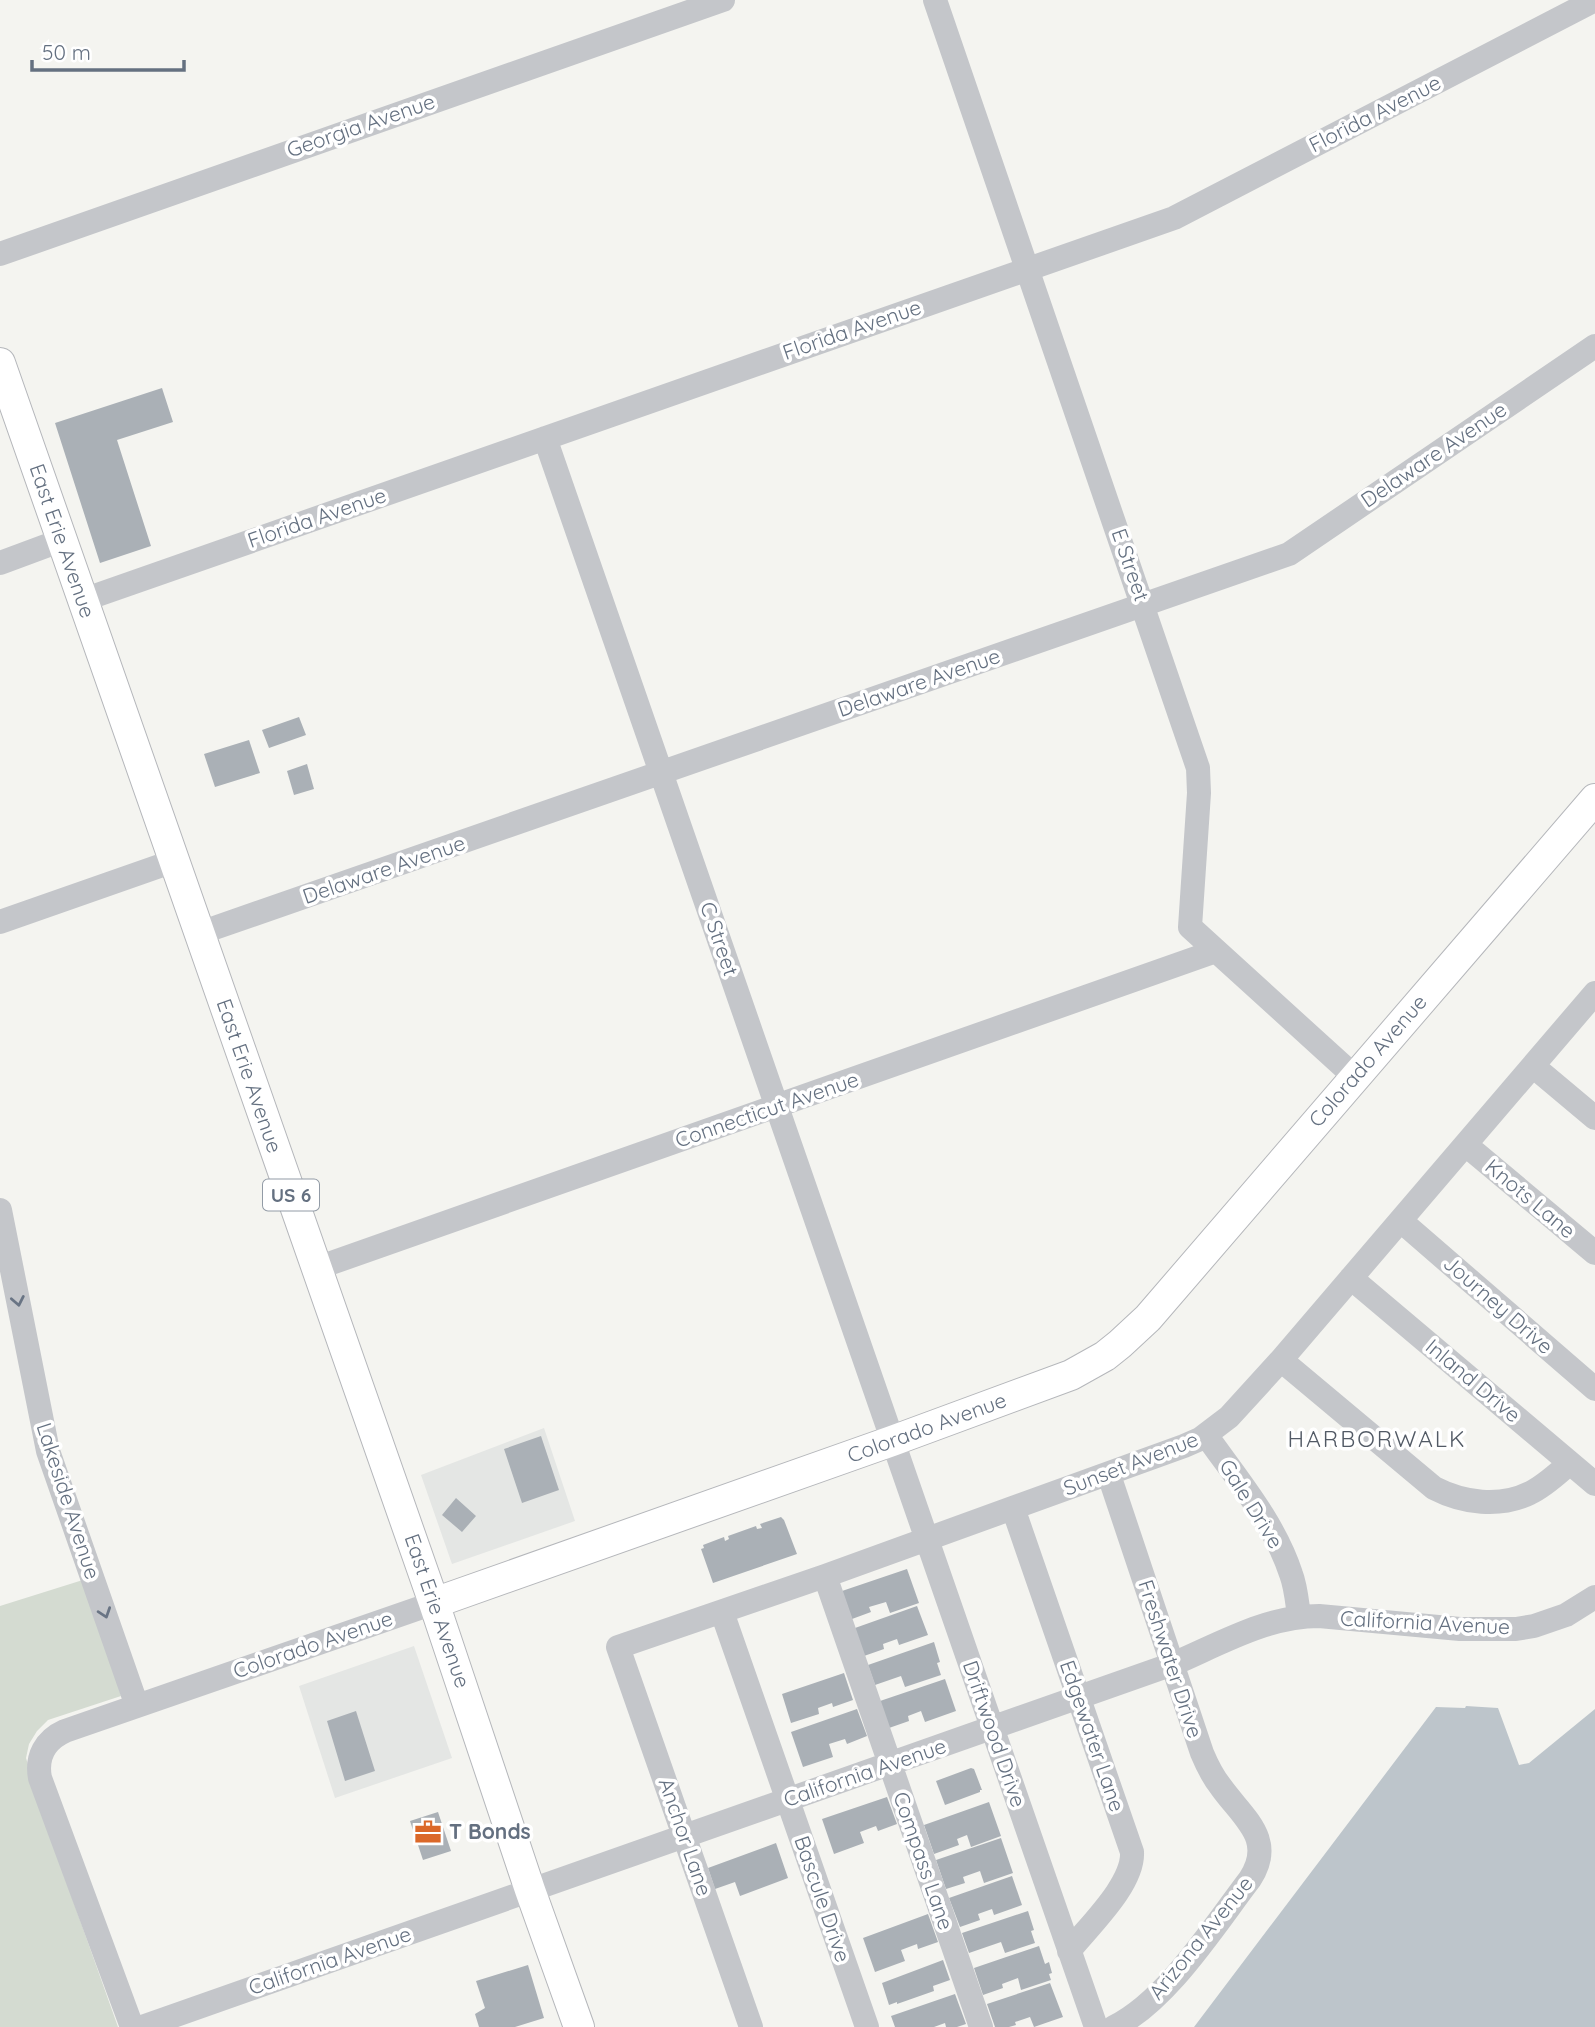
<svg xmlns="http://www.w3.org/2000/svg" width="1595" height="2027" viewBox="0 0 1595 2027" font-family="Quicksand,sans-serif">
<rect width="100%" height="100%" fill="#f4f4f0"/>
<path fill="#e4e6e4" d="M544 1428 575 1521 452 1564 421 1475Z
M414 1646 452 1758 335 1798 299 1686Z"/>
<path fill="#d4dbd1" d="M86 1579 121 1696 48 1720 37 1731 29 1744 26 1758 49 1833 118 2027H0V1606Z"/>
<path fill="#bdc5cb" d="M1466 1706 1498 1708 1519 1765 1529 1763 1595 1709V2027H1194L1436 1707 1465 1708Z"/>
<path fill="#aab0b6" d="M162 388 173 422 117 440 151 546 100 563 55 423Z
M299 717 306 735 269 748 262 730Z
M249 740 260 773 215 787 204 754Z
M307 764 314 789 294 795 287 771Z
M541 1436 559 1490 522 1503 504 1449Z
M456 1498 476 1516 462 1532 442 1515Z
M781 1517 784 1520 797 1554 713 1583 701 1549 704 1548 703 1545 724 1537 725 1541 729 1539 728 1536 756 1526 757 1529 762 1528 760 1524Z
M907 1569 919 1603 890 1613 886 1602 869 1607 871 1612 852 1619 842 1591Z
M917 1606 928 1635 899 1645 897 1639 883 1644 884 1649 864 1656 855 1628Z
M934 1642 940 1662 937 1663 941 1675 905 1687 901 1676 875 1685 868 1665Z
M844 1673 853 1700 833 1707 832 1703 818 1708 819 1714 791 1723 782 1694Z
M945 1679 956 1711 925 1722 921 1711 908 1716 909 1721 889 1728 880 1701Z
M857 1709 867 1736 847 1744 845 1739 829 1744 833 1757 803 1767 791 1732Z
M356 1711 375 1771 345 1781 327 1721Z
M971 1768 974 1769 982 1790H980V1792L945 1805 936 1781Z
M887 1797 897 1824 878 1831 876 1826 860 1832 864 1843 834 1854 822 1819Z
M989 1802 1001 1836 971 1847 967 1835 957 1839 959 1845 934 1854 924 1825Z
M438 1812 451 1851 423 1860 410 1821Z
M1001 1838 1013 1873 984 1883 980 1871 963 1877 965 1883 946 1889 936 1860Z
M776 1843 788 1878 740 1896 735 1882 715 1889 708 1868Z
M1012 1876 1022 1905 994 1915 992 1909 978 1914 980 1920 960 1927 949 1898Z
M1028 1911 1034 1930 1031 1931 1035 1943 1005 1953 1001 1942 969 1953 962 1933Z
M928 1914 938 1942 918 1949 917 1944 901 1950 905 1961 875 1972 863 1938Z
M1039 1946 1045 1964 1049 1962 1052 1973 1049 1974 1051 1980 1021 1990 1018 1978 1002 1984 1003 1988 983 1995 974 1968Z
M943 1960 950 1980 933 1986 934 1991 897 2004V2002L889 2005 882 1983Z
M528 1965 544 2018 515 2027H479L475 2014 485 2008 476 1981Z
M1050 1983 1063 2017 1034 2027 1030 2017 1015 2022 1016 2025 1009 2027H995L987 2004Z
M955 1994 966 2024 957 2027H946L945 2023 934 2027H895L891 2016Z"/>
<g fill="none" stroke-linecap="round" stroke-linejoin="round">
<defs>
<path id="major" d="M0 363 434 1603 530 1890 579 2027
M434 1603 892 1441 1071 1375 1105 1356 1120 1344 1148 1318 1595 799"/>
</defs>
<use href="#major" stroke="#b5b7bb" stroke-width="32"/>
<path stroke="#c4c6ca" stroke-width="24" d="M935 0 1198 768 1199 793 1190 927 1355 1077
M0 254 723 0
M545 438 1096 2027
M0 563 62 540
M83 600 1174 218 1595 0
M0 922 174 861
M200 933 1289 554 1595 346
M1533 1066 1595 1118
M1466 1145 1595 1253
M0 1210 48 1451 137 1706
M1401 1221 1595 1389
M317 1268 1216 951
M1351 1278 1595 1484
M1281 1360 1434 1488C1463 1503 1500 1508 1530 1493 1545 1486 1557 1474 1570 1463
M1206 1435C1237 1479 1274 1522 1291 1574 1296 1587 1297 1602 1299 1616
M1109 1475 1202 1753C1207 1765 1213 1777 1221 1787 1243 1818 1276 1839 1250 1879 1214 1926 1167 2001 1114 2027
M1013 1508 1132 1852C1134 1884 1089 1926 1069 1951
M825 1576 981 2027
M722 1612 867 2027
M132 2027 40 1778C36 1757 45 1740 65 1731L434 1603
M142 2027 1173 1664C1220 1644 1267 1616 1319 1616L1460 1629H1516L1534 1626 1566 1615 1595 1597
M751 2027 618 1647 825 1576 1184 1446 1200 1439 1229 1417 1281 1360 1595 993"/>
<use href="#major" stroke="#fff" stroke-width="30"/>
</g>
<defs><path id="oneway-chevron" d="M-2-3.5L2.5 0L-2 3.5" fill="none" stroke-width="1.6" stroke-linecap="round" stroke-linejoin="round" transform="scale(1.75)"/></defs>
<g stroke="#697484">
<use href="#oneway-chevron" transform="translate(18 1301) rotate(79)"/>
<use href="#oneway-chevron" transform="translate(105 1613) rotate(71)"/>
</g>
<defs>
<symbol id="office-bare" viewBox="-9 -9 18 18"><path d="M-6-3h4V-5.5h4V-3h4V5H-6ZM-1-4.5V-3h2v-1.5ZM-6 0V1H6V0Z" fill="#db6829" stroke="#fff" stroke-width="2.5" paint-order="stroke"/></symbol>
</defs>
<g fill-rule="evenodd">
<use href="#office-bare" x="409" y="1813" width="38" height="38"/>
</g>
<g text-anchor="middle" stroke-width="7" stroke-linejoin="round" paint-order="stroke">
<rect fill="#fff" stroke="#929ba6" stroke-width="2" x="263" y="1179.5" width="56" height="31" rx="5"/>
<g font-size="19" font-weight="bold" fill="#647080">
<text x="291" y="1202">US 6</text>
</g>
<g font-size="21" fill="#647080" stroke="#fff">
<text transform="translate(1375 114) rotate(-27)" y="7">Florida Avenue</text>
<text transform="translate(361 126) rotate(-19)" y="7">Georgia Avenue</text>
<text transform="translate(852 330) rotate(-19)" y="7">Florida Avenue</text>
<text transform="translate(1434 455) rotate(-34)" y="7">Delaware Avenue</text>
<text transform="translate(317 518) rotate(-19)" y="7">Florida Avenue</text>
<text transform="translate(62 541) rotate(71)" y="7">East Erie Avenue</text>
<text transform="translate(1130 565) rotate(71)" y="7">E Street</text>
<text transform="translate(919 683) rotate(-19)" y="7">Delaware Avenue</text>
<text transform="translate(384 870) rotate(-19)" y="7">Delaware Avenue</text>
<text transform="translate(719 939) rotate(71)" y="7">C Street</text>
<text transform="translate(1368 1061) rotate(-49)" y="7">Colorado Avenue</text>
<text transform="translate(249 1076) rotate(71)" y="7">East Erie Avenue</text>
<text transform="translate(767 1110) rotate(-19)" y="7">Connecticut Avenue</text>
<text transform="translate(1530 1199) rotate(40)" y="7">Knots Lane</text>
<text transform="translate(1498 1305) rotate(41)" y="7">Journey Drive</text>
<text transform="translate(1473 1381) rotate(40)" y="7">Inland Drive</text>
<text transform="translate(927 1428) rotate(-20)" y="7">Colorado Avenue</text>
<text transform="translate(1131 1464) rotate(-21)" y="7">Sunset Avenue</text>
<text transform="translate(68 1501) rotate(72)" y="7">Lakeside Avenue</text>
<text transform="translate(1251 1504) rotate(58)" y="7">Gale Drive</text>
<text transform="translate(437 1611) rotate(71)" y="7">East Erie Avenue</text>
<text transform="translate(1425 1623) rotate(3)" y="7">California Avenue</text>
<text transform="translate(313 1645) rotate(-19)" y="7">Colorado Avenue</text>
<text transform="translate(1170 1659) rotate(72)" y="7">Freshwater Drive</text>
<text transform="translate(994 1734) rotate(71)" y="7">Driftwood Drive</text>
<text transform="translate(1092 1736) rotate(71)" y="7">Edgewater Lane</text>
<text transform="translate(865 1773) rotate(-19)" y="7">California Avenue</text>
<text transform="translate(685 1837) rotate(71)" y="7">Anchor Lane</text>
<text transform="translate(923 1861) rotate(71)" y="7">Compass Lane</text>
<text transform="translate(822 1899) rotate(71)" y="7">Bascule Drive</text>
<text transform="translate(1201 1938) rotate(-51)" y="7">Arizona Avenue</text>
<text transform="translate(330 1961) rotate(-19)" y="7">California Avenue</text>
</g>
<g font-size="21" font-weight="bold" fill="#647080" stroke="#fff" text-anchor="start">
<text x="449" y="1839">T Bonds</text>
</g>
<g font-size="23" letter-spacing="2" fill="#525a65" stroke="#fff">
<text x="1377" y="1447">HARBORWALK</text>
</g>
</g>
<path d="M32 60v10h152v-10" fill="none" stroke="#647080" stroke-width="3.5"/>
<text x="42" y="60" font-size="21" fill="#647080" stroke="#ffffff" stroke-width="5" paint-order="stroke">50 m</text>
</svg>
